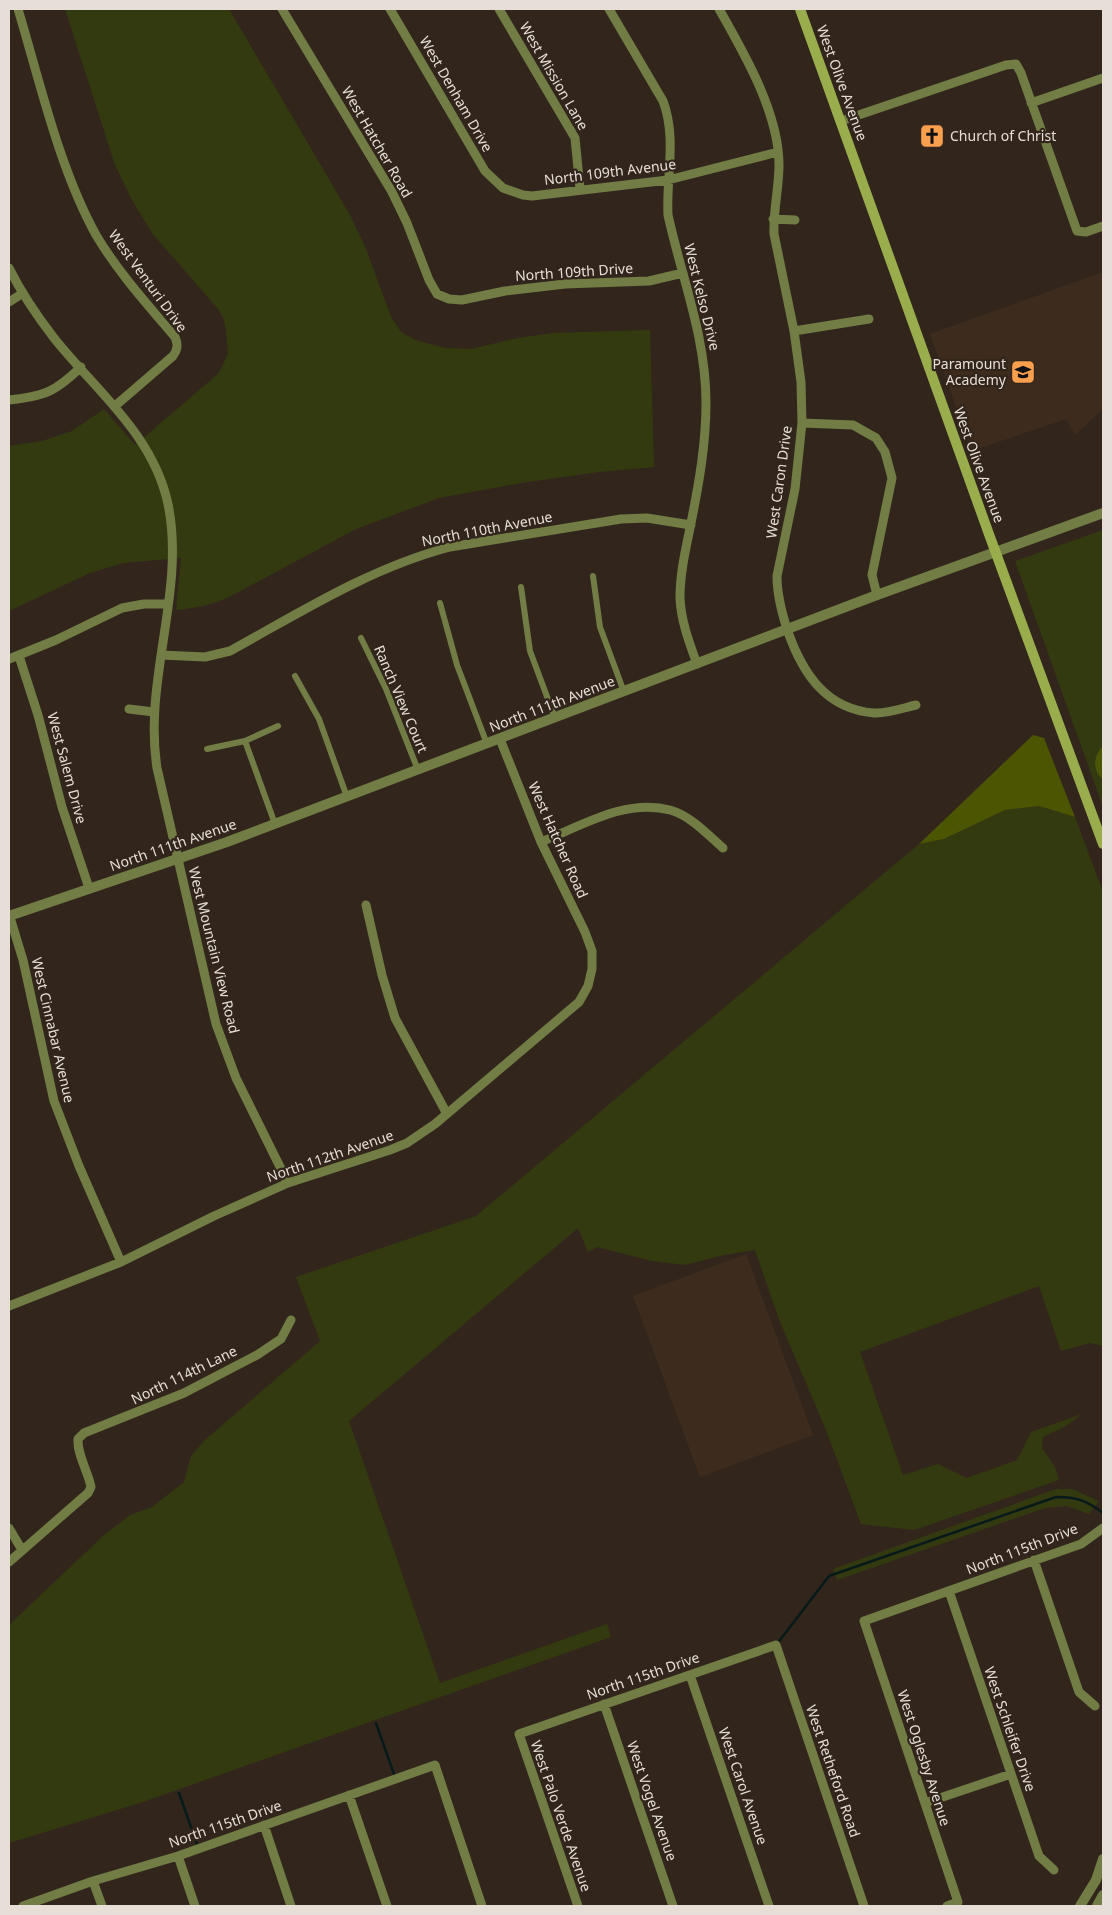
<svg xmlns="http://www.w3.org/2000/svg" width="1112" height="1915" viewBox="0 0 1112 1915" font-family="'Noto Sans',sans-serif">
<rect width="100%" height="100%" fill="#32261c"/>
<path fill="#3d2c1d" d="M1103 272V409L1075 435 1066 419 972 451 930 334Z
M746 1254 813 1435 700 1477 633 1296Z"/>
<path fill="#343a0f" d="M65 9H229L350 215 366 249 391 317 401 332 415 340 445 348 471 349 518 338 552 333 650 330 654 467 599 472 521 483 439 498 356 529 231 596C213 605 196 608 176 610L181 558 123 563 90 573 9 611V446L42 441 72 431 104 409 135 445 219 373 228 354 226 331 224 320 219 310 152 233 132 200 115 165Z
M1103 530V746L1102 747 1099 776 1103 780V807L1015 561Z
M1039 806 1075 817 1103 892V1346L1090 1343 1061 1351 1039 1286 860 1352 903 1475 938 1464 967 1478 1017 1460 1031 1432 1082 1414 1066 1426 1043 1437 1042 1448 1055 1467 1059 1480 914 1530 861 1524 826 1430 780 1322 755 1250 724 1255 685 1265 652 1261 597 1247 588 1252 578 1228 349 1421 440 1683 607 1624 611 1637 140 1803 9 1843V1625L103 1536 130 1515 152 1507 184 1482 191 1456 205 1440 320 1341 296 1277 476 1216 919 844 944 839 1005 810Z
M1056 1489H1072L1099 1501 1089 1514 1067 1506 1045 1508 837 1580 833 1569Z"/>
<path fill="#4c5502" d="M1033 735 1044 738 1075 817 1039 806 1005 810 944 839 919 844Z
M1103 746V780C1092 769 1093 757 1103 746Z"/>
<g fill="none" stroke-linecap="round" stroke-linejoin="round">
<path stroke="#071a1a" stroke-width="2.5" d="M777 1644 829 1576 1056 1497C1076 1497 1086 1500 1103 1513
M376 1723 395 1777
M179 1793 198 1847"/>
<path stroke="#717d44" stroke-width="6" d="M593 576 600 627 624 692
M521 587 530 651 555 718
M440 603 457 665 487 744
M361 638 386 689 418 770
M295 676 319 719 347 797
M245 741 275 824
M207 749 245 741 278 726"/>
<path stroke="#717d44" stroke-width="9" d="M18 9C40 82 59 168 96 235 118 272 147 304 175 337 178 344 178 349 173 356L115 406
M282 9 392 192 407 223 429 280 437 294 449 299 462 300 505 291 565 284 649 281 683 273
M390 9 485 171 503 188 523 195 532 196 668 180 778 152
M499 9 575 138 580 189
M609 9 663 101C677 138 666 176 668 215 682 279 706 337 706 403 706 444 699 483 691 523 686 548 680 572 680 598 681 621 689 642 697 664
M719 9C744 53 779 113 779 165 779 188 773 211 774 234L794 331 801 382 802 423 795 489 777 576C777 596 782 614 788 632 803 674 826 709 874 713 887 714 903 708 916 705
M1031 103 1103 78
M841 121 1006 65 1016 64 1021 73 1077 231 1086 232 1103 226
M773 219 795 220
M9 268C21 292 37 316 54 338 96 391 153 434 168 504 186 591 143 680 157 768L216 1024 236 1078 288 1183
M9 302 23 293
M794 331 869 319
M9 400C45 396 55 392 81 367
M802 423 853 425 876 438 885 452 892 478 872 575 877 595
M161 655 205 657 230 651C301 612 370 568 450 547L621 519 647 518 691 525
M19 656 38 715 62 807 89 888
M9 659 56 640 122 608 144 604H167
M129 709 154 712
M541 842C581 826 626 798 670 810 691 816 707 834 723 848
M366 905 382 975 395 1018 447 1114
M9 914 23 960 54 1101 79 1166 121 1262
M9 1306 121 1262 214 1216 288 1183 390 1150 407 1143 435 1124 579 1002 588 986 592 969V951L585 932 541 842 500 739
M9 1528 22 1550
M1034 1560 1079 1692 1095 1706
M9 1562 88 1493 91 1487C88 1471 77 1455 78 1439L84 1433 184 1393 257 1355 281 1339 291 1320
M949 1591 1039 1856 1054 1870
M690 1675 769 1906
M604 1704 673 1906
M349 1795 387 1906
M925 1803 1011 1774
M264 1825 291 1906
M178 1856 195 1906
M93 1881 102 1906
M23 1906 93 1881 178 1856 435 1765 482 1906
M578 1906 519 1734 776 1645 864 1906
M947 1906 958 1902 864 1621 1081 1544 1103 1528"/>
<path stroke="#717d44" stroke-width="10" d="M9 916 227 842 877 595 1103 513
M1080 1906 1096 1880 1103 1859
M1097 1906 1103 1895"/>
<path stroke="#9aad4d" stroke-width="10" d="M800 9 990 537 1103 844"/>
</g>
<defs>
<symbol id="church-square" viewBox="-11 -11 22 22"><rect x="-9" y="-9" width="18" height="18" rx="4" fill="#fa9f4e" stroke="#32261c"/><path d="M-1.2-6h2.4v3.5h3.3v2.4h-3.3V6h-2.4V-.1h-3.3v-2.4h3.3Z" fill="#111"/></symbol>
<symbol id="school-square" viewBox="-11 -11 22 22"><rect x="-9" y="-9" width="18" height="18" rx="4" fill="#fa9f4e" stroke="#32261c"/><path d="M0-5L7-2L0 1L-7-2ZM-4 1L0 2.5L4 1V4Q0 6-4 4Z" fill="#111"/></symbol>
</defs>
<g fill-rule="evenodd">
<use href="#church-square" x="918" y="122" width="28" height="28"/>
<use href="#school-square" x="1009" y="358" width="28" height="28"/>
</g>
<g text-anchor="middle" stroke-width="4.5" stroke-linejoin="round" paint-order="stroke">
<g font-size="14" fill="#e6ded7" stroke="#32261c">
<text transform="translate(554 76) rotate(60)" y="5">West Mission Lane</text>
<text transform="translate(842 83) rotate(70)" y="5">West Olive Avenue</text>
<text transform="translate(456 94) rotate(60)" y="5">West Denham Drive</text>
<text transform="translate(377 142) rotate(60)" y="5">West Hatcher Road</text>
<text transform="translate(610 172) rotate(-7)" y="5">North 109th Avenue</text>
<text transform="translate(574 272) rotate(-4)" y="5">North 109th Drive</text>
<text transform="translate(148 281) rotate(54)" y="5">West Venturi Drive</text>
<text transform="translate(702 297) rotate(76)" y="5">West Kelso Drive</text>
<text transform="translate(979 465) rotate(70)" y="5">West Olive Avenue</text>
<text transform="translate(779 482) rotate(-82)" y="5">West Caron Drive</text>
<text transform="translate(487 529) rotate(-11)" y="5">North 110th Avenue</text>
<text transform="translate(401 699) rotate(67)" y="5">Ranch View Court</text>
<text transform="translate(552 704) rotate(-21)" y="5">North 111th Avenue</text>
<text transform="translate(67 768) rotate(75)" y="5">West Salem Drive</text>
<text transform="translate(558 840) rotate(66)" y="5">West Hatcher Road</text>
<text transform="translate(173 845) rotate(-19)" y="5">North 111th Avenue</text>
<text transform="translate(214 950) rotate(76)" y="5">West Mountain View Road</text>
<text transform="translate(53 1030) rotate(77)" y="5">West Cinnabar Avenue</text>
<text transform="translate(330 1156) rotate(-19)" y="5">North 112th Avenue</text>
<text transform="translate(184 1375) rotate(-26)" y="5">North 114th Lane</text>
<text transform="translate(1022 1549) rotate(-21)" y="5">North 115th Drive</text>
<text transform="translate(643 1676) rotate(-19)" y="5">North 115th Drive</text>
<text transform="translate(1010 1729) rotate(71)" y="5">West Schleifer Drive</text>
<text transform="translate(924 1758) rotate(72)" y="5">West Oglesby Avenue</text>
<text transform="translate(833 1771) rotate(71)" y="5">West Retheford Road</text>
<text transform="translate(743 1786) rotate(71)" y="5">West Carol Avenue</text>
<text transform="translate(652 1801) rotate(71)" y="5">West Vogel Avenue</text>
<text transform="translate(561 1816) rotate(71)" y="5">West Palo Verde Avenue</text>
<text transform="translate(225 1824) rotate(-19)" y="5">North 115th Drive</text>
</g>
<g font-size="14" fill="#e6ded7" stroke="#32261c" text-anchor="start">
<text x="950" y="141">Church of Christ</text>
<text x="1006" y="369" text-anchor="end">Paramount<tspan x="1006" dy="16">Academy</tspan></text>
</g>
</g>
<rect width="1112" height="1915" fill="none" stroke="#e6ded7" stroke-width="20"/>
</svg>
